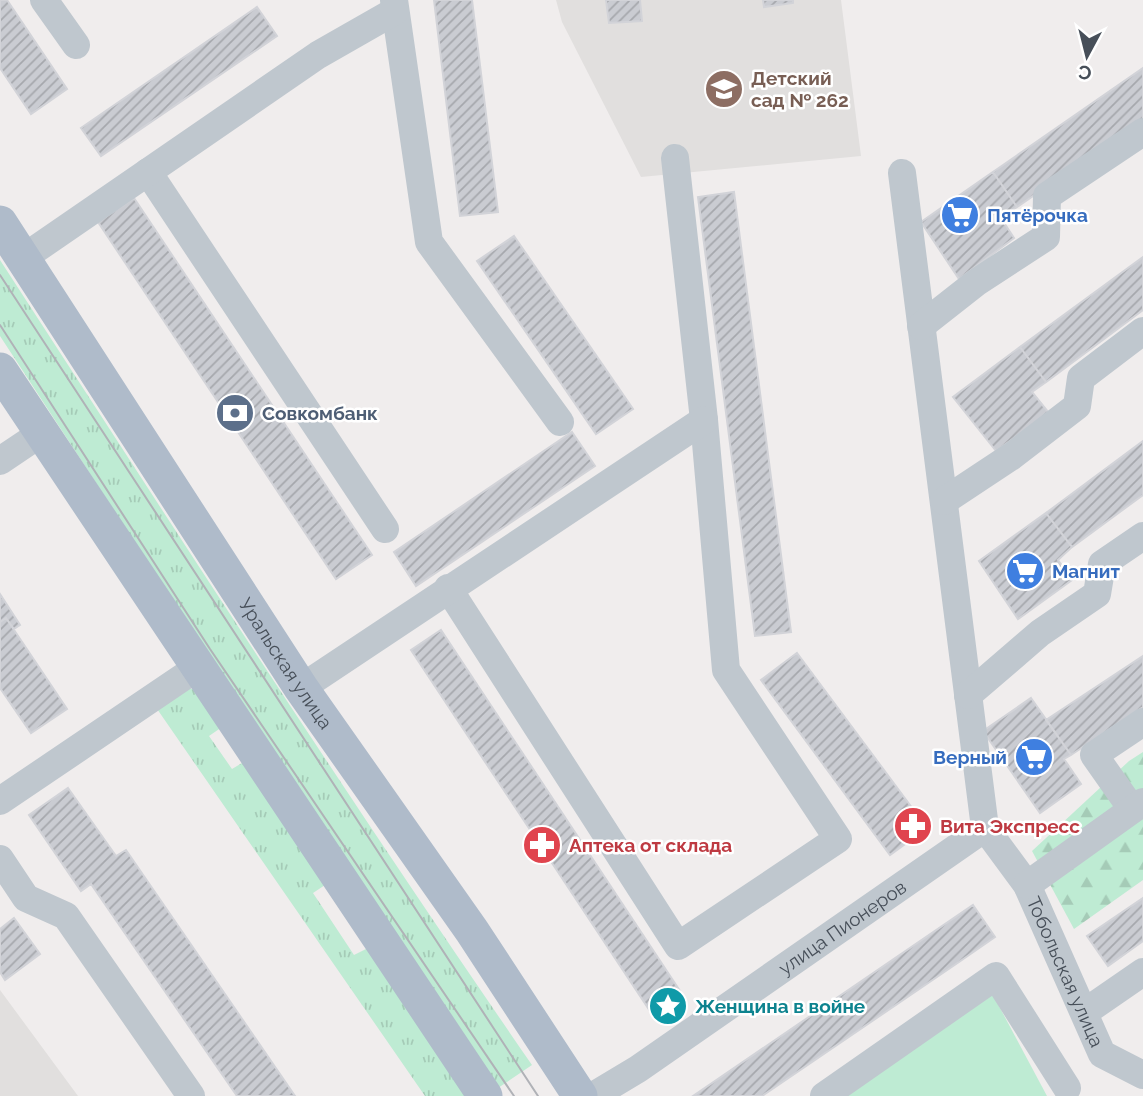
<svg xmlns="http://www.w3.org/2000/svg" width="1143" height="1096" viewBox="0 0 1143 1096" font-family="Raleway,sans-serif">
<defs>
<pattern id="grass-tufts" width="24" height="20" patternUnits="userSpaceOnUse" patternTransform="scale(1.75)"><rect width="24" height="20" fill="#beebd3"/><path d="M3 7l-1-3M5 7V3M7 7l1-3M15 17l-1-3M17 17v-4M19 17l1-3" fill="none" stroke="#a5cbb7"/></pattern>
<pattern id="forest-firs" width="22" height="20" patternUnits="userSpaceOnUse" patternTransform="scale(1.75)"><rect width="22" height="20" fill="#beebd3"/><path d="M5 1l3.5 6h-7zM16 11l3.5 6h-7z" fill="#a5cbb7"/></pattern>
<pattern id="building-hatch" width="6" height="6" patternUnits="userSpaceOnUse" patternTransform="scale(1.75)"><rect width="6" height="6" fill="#caccd2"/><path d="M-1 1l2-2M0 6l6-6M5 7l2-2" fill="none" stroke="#a6a8ad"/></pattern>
</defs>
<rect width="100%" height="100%" fill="#f0eded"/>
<path fill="#e1dfde" d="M556 0H841L861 156 641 177 562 22Z
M0 990 78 1096H0Z"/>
<path fill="url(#grass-tufts)" d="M0 260C175 530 349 800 532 1065L498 1088 425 986 0 336Z
M183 688 195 689 225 725 209 736 232 769 247 760 328 883 313 893 354 955 370 947 473 1096H425L155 706Z"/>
<path fill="url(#forest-firs)" d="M1143 752V880L1074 929 1032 851 1129 761Z"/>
<path fill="#beebd3" d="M992 993 1047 1096H841Z"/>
<path fill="url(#building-hatch)" stroke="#d2d3d8" stroke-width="2" d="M0 0H7L67 89 31 114 0 68Z
M434 0H472L498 212 460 216Z
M606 0H640L642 21 609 23Z
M763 0H793V3L764 7Z
M257 7 277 36 101 156 81 128Z
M1143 68V120L1017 207 993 172Z
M993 172 1017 207 1001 218 1014 238 959 279 921 222Z
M734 192 791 632 755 636 698 197Z
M134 198 372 555 336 579 98 222Z
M514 236 633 409 596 434 477 261Z
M1143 257V310L1046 382 1020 347Z
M1020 347 1046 382 1032 392 1049 413 996 451 953 397Z
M572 432 595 466 416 586 394 552Z
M1143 441V495L1072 547 1046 513Z
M1046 513 1072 547 1058 560 1072 580 1018 619 979 561Z
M0 594 20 625 14 629 6 618 0 622Z
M6 618 67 709 31 733 0 688V622Z
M441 630 682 994 652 1014 411 650Z
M797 653 927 828 890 855 761 680Z
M1143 656V707L1071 755 1046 720Z
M1031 698 1071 755 1064 759 1081 784 1040 813 983 731Z
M68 788 116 856 126 850 295 1096H237L91 884 81 891 29 815Z
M1143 898V941L1108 966 1087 936Z
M973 905 995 937 959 962 762 1096H693Z
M14 918 40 954 5 980 0 972V929Z"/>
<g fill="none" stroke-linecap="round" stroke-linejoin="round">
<g stroke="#bfc7ce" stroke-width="28">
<path d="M44 0 76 45"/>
<path d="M394 0 429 242 560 422"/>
<path d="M148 172 385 529"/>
<path id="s1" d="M902 173 985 828 1027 885 1102 1054 1143 1075"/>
<path d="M23 258 318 55 395 11"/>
<path d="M921 326 977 282 1046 237 1047 196 1143 132"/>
<path d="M0 461 43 432"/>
<path d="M944 501 1012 456 1077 406 1081 378 1143 331"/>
<path d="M448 588 678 946 838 839 726 670 704 420 675 158"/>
<path d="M301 688 704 420"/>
<path d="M968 695 1040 633 1097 594 1102 564 1143 536"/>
<path d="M0 801 198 667"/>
<path d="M1132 809 1094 755 1143 722"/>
<path d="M0 859 26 898 66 916 191 1096"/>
<path d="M1027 885 1143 802"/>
<path d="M1085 1012 1143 972"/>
<path id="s2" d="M593 1096 638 1069 985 828"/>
<path d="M824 1096 996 976 1067 1088"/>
</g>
<g stroke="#afbbca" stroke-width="35">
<path id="s3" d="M0 223 301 688 472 931 580 1096"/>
<path d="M0 370 485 1096"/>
</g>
<path stroke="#b0b2b7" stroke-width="2" d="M0 275 538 1096
M0 325 210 649 514 1096"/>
</g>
<defs>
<symbol id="school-disc" viewBox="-11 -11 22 22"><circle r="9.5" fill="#8d6e63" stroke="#fff"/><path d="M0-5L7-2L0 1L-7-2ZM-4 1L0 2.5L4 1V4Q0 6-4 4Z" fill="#fff"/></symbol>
<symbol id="supermarket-disc" viewBox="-11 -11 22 22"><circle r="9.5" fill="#3f7fe0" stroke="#fff"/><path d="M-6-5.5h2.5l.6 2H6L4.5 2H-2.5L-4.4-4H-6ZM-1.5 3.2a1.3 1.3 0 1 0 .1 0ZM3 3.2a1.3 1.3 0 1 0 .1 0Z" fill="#fff"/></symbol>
<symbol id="bank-disc" viewBox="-11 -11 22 22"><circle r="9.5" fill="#5c6f8a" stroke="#fff"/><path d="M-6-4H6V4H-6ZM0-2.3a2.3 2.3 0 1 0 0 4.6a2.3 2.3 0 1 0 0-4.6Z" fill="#fff"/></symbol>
<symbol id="pharmacy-disc" viewBox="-11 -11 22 22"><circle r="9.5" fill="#e0444e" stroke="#fff"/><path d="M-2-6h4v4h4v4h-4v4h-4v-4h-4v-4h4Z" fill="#fff"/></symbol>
<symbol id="sight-disc" viewBox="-11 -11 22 22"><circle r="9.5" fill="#0f9aa8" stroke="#fff"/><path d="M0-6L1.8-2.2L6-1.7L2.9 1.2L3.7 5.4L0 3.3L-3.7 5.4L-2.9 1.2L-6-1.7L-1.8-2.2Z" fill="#fff"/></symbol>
</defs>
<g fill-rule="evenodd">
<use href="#school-disc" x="702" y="67" width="44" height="44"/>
<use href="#supermarket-disc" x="938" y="193" width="44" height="44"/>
<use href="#bank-disc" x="213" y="391" width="44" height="44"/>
<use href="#supermarket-disc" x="1003" y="549" width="44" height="44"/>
<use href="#supermarket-disc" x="1012" y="735" width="44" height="44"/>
<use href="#pharmacy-disc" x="891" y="804" width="44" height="44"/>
<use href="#pharmacy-disc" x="520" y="823" width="44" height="44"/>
<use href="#sight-disc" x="646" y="984" width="44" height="44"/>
</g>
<g text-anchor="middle" stroke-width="5" stroke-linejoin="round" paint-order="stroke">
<g font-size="19" font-weight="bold" fill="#785e54" stroke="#fff" text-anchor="start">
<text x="751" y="85">Детский<tspan x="751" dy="22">сад № 262</tspan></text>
</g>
<g font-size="19" font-weight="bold" fill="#366cbe" stroke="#fff" text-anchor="start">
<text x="987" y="222">Пятёрочка</text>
<text x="1052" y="578">Магнит</text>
<text x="1007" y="764" text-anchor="end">Верный</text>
</g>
<g font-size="19" font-weight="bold" fill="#4e5e75" stroke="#fff" text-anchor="start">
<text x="262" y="420">Совкомбанк</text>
</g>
<g font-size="19" fill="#474f59" stroke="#fff">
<text dy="7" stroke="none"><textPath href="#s3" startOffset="525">Уральская улица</textPath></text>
<text dy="7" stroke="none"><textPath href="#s2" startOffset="301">улица Пионеров</textPath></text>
<text dy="7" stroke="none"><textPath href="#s1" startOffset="826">Тобольская улица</textPath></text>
</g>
<g font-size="19" font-weight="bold" fill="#be3a42" stroke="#fff" text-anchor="start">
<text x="940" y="833">Вита Экспресс</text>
<text x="569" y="852">Аптека от склада</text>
</g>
<g font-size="19" font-weight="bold" fill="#0d838f" stroke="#fff" text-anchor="start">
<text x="695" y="1013">Женщина в войне</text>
</g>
</g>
<g transform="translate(1087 56) rotate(187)" stroke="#ffffff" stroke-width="5" paint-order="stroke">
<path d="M0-5L12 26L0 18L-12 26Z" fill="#474f59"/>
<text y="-10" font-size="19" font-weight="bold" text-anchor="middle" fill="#474f59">С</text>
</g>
</svg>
